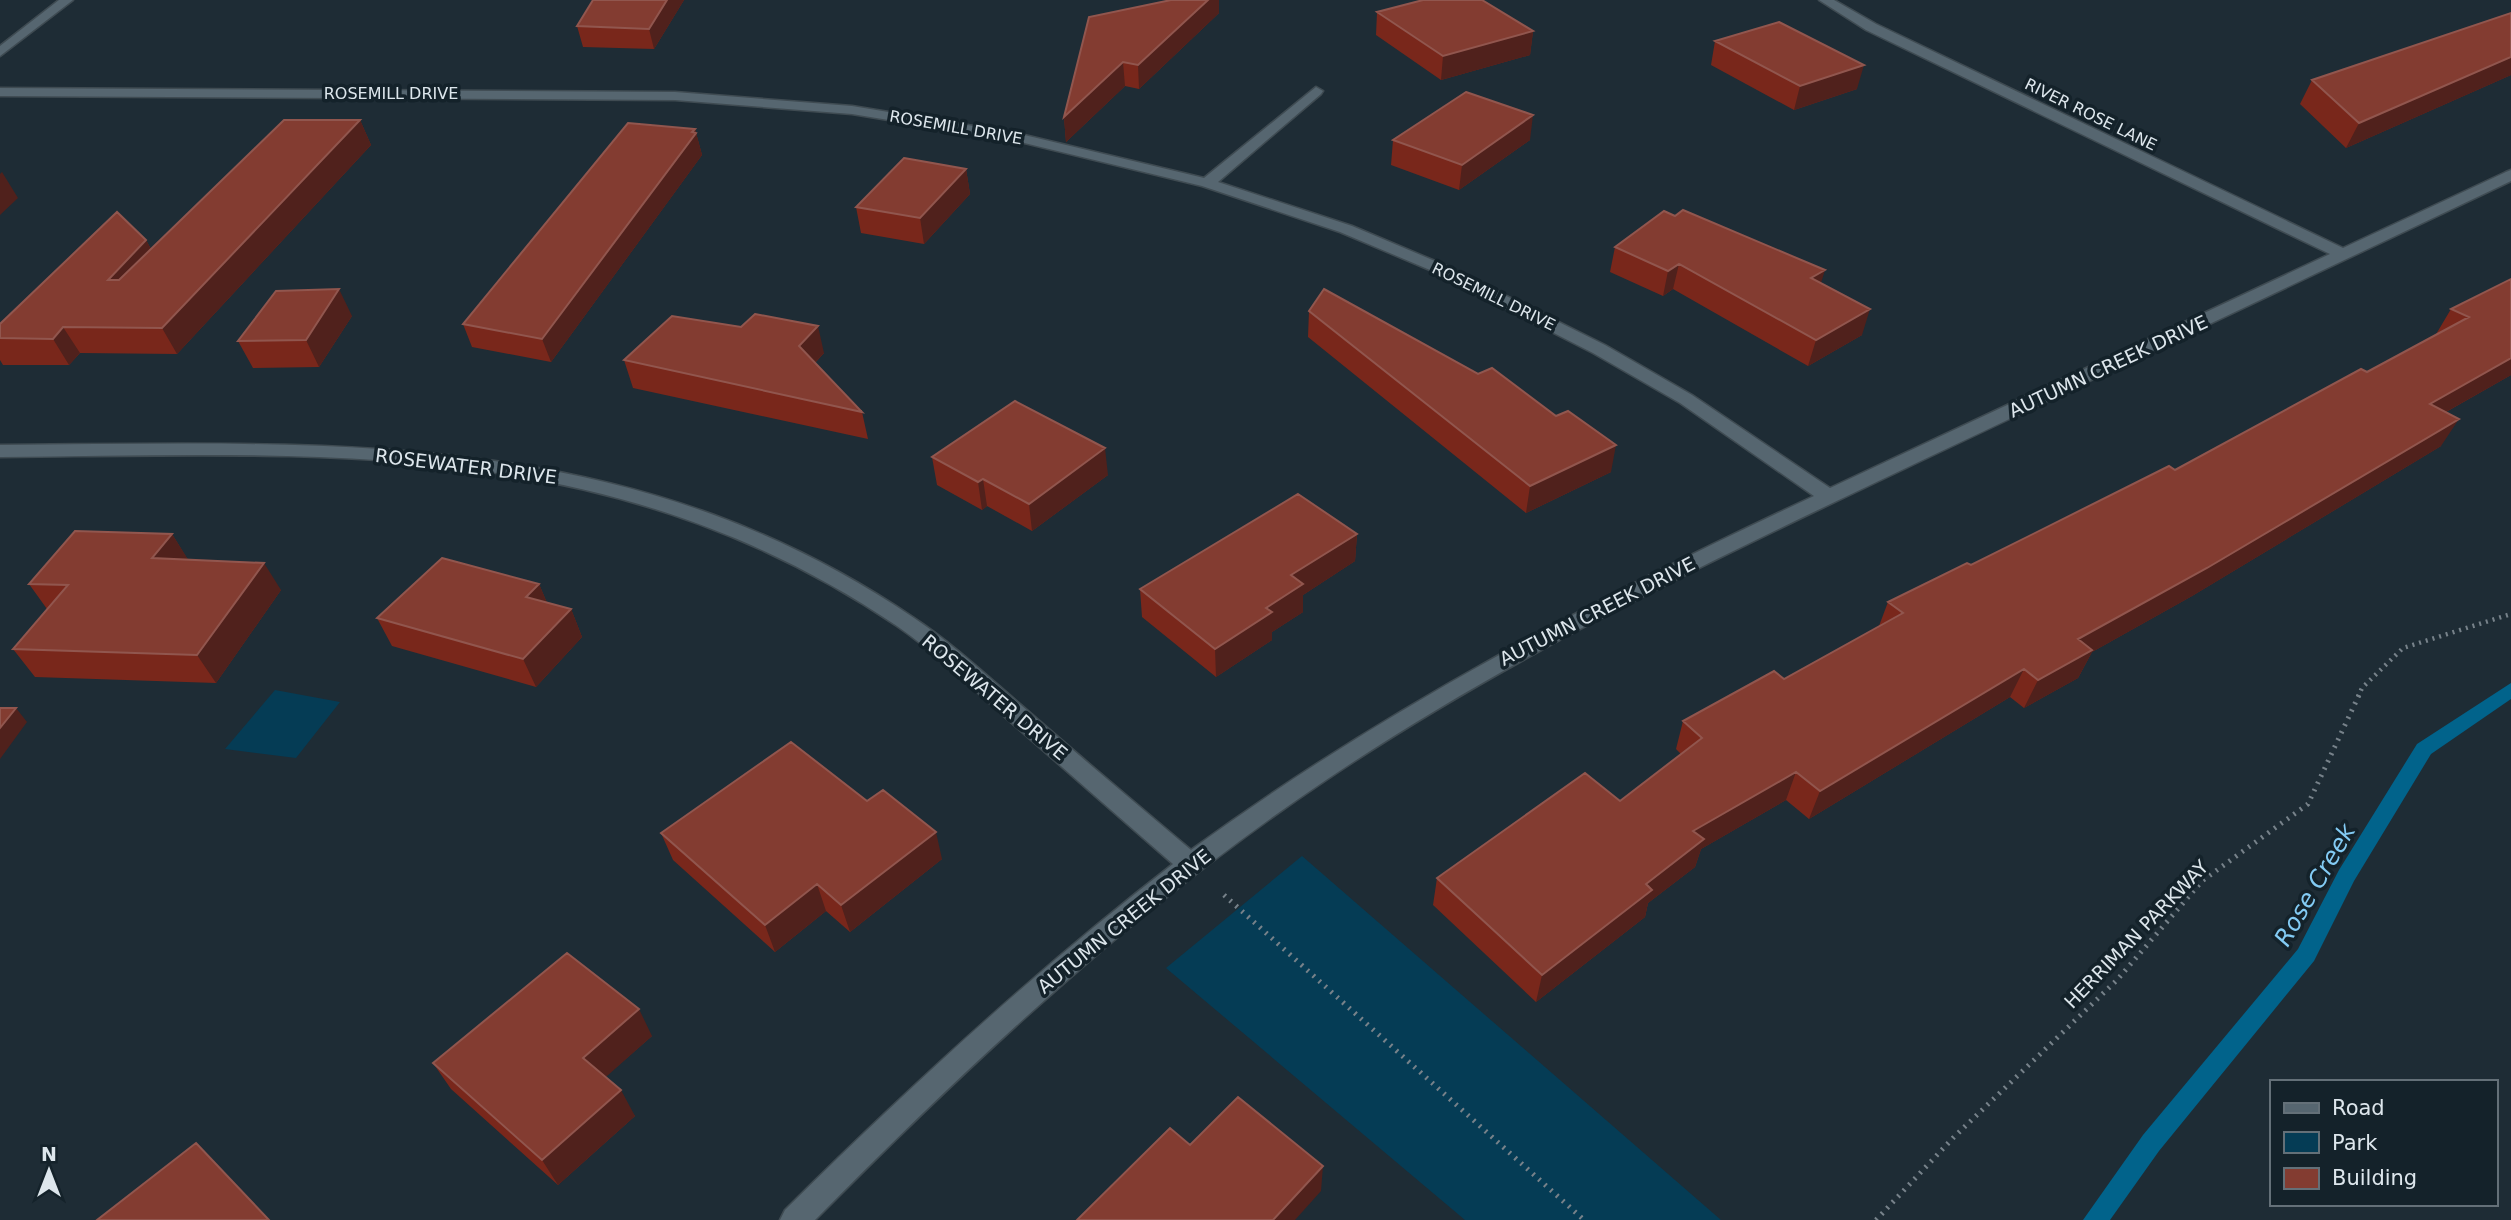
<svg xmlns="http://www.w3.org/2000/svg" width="2511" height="1220" viewBox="0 0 2511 1220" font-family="'DejaVu Sans',sans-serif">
<rect width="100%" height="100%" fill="#1e2c35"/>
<path fill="#053c55" d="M275 690 340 702 296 758 225 749Z
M1302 856 1721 1220H1465L1166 968Z"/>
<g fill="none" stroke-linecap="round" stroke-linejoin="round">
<path fill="#01638b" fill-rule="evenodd" d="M2511 683V699L2431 754 2354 881 2314 961 2159 1151 2110 1220H2083L2143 1135 2298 949 2339 870 2417 744Z"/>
<defs>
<path id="minor" d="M59 0H73L0 56V46Z
M1819 0H1834L1876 24 2343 248 2506 172 2511 170V181C2317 273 2123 365 1929 457 1723 555 1516 652 1326 780 1138 906 973 1060 815 1220H780L785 1210C908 1088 1036 970 1173 864 1117 815 1062 767 1006 718 971 687 936 653 897 626 613 434 325 454 0 457V445C327 443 629 424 914 618 952 643 986 675 1021 705 1077 754 1134 802 1191 850 1385 708 1596 598 1814 496L1680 403 1593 353 1430 270 1340 232 1202 186 1016 141 852 114 675 100 0 96V88L675 92 852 106 1016 133 1204 178 1316 87 1323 91 1321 94 1218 182 1352 226 1442 264 1605 345 1692 395 1830 488 2330 254 1866 30Z"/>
</defs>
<use href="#minor" stroke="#3f4b52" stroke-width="3"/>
<path stroke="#77828a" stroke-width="4.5" stroke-dasharray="2 5" stroke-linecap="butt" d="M2358 697 2362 688 2403 648 2511 614"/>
<path stroke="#77828a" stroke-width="5" stroke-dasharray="2 6" stroke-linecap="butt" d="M1224 895 1584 1220
M1876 1220 1953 1138 2117 980 2202 881 2308 804 2359 695"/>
<use href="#minor" fill="#566670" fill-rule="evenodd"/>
</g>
<path fill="#79271b" d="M593 0H684L654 49 583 47 577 26Z
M1171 0H1219V13L1139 89 1125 86 1066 142 1064 117Z
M1377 12 1533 31 1530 55 1441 80 1376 35Z
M2511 13V75L2346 148 2300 104 2312 80Z
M1715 41 1857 89 1794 110 1711 65Z
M360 120 371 145 177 354 80 353 69 365H3L0 360V324L146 240 151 249Z
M695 129 702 155 551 362 472 347 463 324Z
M1393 140H1530L1459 190 1391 165Z
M966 169 970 194 924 244 861 233 856 207Z
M1615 247 1821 284 1862 335 1808 366 1673 289 1663 296 1610 272Z
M2511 279V375L2446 412 2441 446 2192 596 2092 652 2078 678 2024 708 2010 697 1809 819 1786 800 1701 849 1695 867 1648 903 1645 917 1536 1002 1433 905 1437 878 1620 801 1681 754 1676 749 1683 721 1784 679 1879 626 1888 602 1971 565 2175 470 2367 372 2435 336 2451 309Z
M1309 311 1478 374 1611 472 1526 513 1308 337Z
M352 316 319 367 253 368 238 341Z
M824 353 815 363 862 412 868 439 633 388 624 360Z
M932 457 1108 475 1032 531 987 506 982 510 937 485Z
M172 534 188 560 281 590 216 683 35 677 13 649 47 609 29 584Z
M1357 534 1355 561 1303 595V612L1272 632V640L1216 677 1142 617 1140 589Z
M539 584 547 603 571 609 582 637 536 687 392 646 377 618Z
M661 833 942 859 850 932 826 911 775 952 673 860Z
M652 1036 605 1077 635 1116 558 1185 451 1089 433 1063Z"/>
<path fill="#50211c" d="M667 0H684L654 49 649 29Z
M1208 0H1219V13L1139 89 1138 65Z
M1533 31 1530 55 1441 80 1443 56Z
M2511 57V75L2346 148 2359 123Z
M1123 62 1125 86 1066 142 1064 117Z
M1864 65 1857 89 1794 110 1800 86Z
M1533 115 1530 140 1459 190 1462 165Z
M360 120 371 145 177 354 162 328Z
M695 129 702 155 551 362 542 339Z
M966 169 970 194 924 244 920 218Z
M2 172 18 198 0 215V174Z
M146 240 160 266 123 306 108 280Z
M1679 264 1673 289 1663 296 1668 271Z
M1825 270 1817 296 1811 278Z
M339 289 352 316 319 367 306 340Z
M1870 309 1862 335 1808 366 1816 340Z
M818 326 824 353 805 373 799 346Z
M63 327 80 353 69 365 53 339Z
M2511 358V375L2412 431 2430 404Z
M2459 419 2441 446 2192 596 2092 652 2078 678 2024 708 2038 680 2078 639Z
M1616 445 1611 472 1526 513 1530 486Z
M1105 448 1108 475 1032 531 1029 504Z
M983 479 987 506 982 510 978 482Z
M172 534 189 561 152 558Z
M1357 534 1355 561 1303 595V612L1272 632V640L1216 677 1215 649 1266 608 1291 575Z
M264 563 281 590 216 683 197 655Z
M539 584 551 612 526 597Z
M571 609 582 637 536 687 523 659Z
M2024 669 2010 697 1809 819 1820 791Z
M16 708 27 722 0 759V728Z
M1796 772 1786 800 1701 849 1695 867 1648 903 1645 917 1536 1002 1542 975 1646 884 1693 831Z
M936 832 942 859 850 932 841 905Z
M817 884 826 911 775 952 765 925Z
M639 1009 652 1036 598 1084 583 1058Z
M621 1090 635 1116 558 1185 542 1160Z
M1323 1166 1321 1191 1295 1220H1273Z"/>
<path fill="#833c31" stroke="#91564e" stroke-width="2" d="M593 0H667L649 29 577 26Z
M1171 0H1208L1138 65 1123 62 1064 117 1089 17Z
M1423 0H1482L1533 31 1443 56 1377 12Z
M2511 13V57L2359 123 2312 80Z
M1779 22 1864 65 1800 86 1715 41Z
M1466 92 1533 115 1462 165 1393 140Z
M284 120H360L162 328 63 327 53 339 0 338V324L117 212 146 240 108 280H119Z
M628 123 695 129 692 132 696 133 542 339 463 324Z
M904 158 966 169 920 218 856 207Z
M1683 210 1825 270 1811 278 1870 309 1816 340 1679 264 1668 271 1615 247 1664 211 1675 216Z
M2511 279V358L2430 404 2459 419 2207 568 2078 639 2092 650 2038 680 2024 669 1820 791 1796 772 1693 831 1704 839 1646 884 1652 890 1542 975 1437 878 1585 773 1620 801 1702 738 1683 721 1774 671 1784 679 1903 613 1888 602 1967 563 1971 565 2169 466 2175 470 2361 369 2367 372 2469 317 2451 309Z
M339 289 306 340 238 341 276 291Z
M1324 289 1478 374 1492 368 1556 416 1568 411 1616 445 1530 486 1309 311Z
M755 314 818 326 799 346 862 412 624 360 672 316 741 327Z
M1015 401 1105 448 1029 504 983 479 978 482 932 457Z
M1298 494 1357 534 1291 575 1303 584 1266 608 1272 612 1215 649 1140 589Z
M75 531 172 534 152 558 264 563 197 655 13 649 68 585 29 584Z
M442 558 539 584 526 597 571 609 523 659 377 618Z
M0 708H16L0 728Z
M791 742 867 801 883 790 936 832 841 905 817 884 765 925 661 833Z
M567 953 639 1009 583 1058 621 1090 542 1160 433 1063Z
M1238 1097 1323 1166 1273 1220H1077L1170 1128 1190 1145Z
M196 1143 269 1220H97Z"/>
<g text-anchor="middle" stroke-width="7" stroke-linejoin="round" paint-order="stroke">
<g font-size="16" fill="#dde6ec" stroke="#14222a">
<text x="391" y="99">ROSEMILL DRIVE</text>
<text transform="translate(2091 114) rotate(26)" y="6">RIVER ROSE LANE</text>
<text transform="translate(956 127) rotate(10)" y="6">ROSEMILL DRIVE</text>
<text transform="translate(1494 296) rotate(26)" y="6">ROSEMILL DRIVE</text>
</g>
<g font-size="19" fill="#dde6ec" stroke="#14222a">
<text transform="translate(2108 366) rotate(-25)" y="7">AUTUMN CREEK DRIVE</text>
<text transform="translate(466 466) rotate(7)" y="7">ROSEWATER DRIVE</text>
<text transform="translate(1597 611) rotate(-27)" y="7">AUTUMN CREEK DRIVE</text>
<text transform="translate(995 697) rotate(40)" y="7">ROSEWATER DRIVE</text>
<text transform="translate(1124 921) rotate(-39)" y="7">AUTUMN CREEK DRIVE</text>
<text transform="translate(2136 934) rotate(-46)" y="7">HERRIMAN PARKWAY</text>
</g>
<g font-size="24" font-style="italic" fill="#83cbf4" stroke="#14222a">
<text transform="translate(2315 885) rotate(-60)" y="8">Rose Creek</text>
</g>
</g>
<rect x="2270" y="1080" width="228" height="126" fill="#14222a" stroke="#647078" stroke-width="2"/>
<rect x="2284" y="1103" width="35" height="10" fill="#566670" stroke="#647078" stroke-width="2"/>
<text x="2332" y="1115" font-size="21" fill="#dde6ec">Road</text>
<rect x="2284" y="1132" width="35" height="21" fill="#053c55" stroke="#647078" stroke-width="2"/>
<text x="2332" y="1150" font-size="21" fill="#dde6ec">Park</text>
<rect x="2284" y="1168" width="35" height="21" fill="#833c31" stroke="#647078" stroke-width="2"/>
<text x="2332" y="1185" font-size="21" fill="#dde6ec">Building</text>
<g transform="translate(49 1171)" stroke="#14222a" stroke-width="5" paint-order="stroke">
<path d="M0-5L12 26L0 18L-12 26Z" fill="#dde6ec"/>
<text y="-10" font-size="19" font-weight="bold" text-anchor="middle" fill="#dde6ec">N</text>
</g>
</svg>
